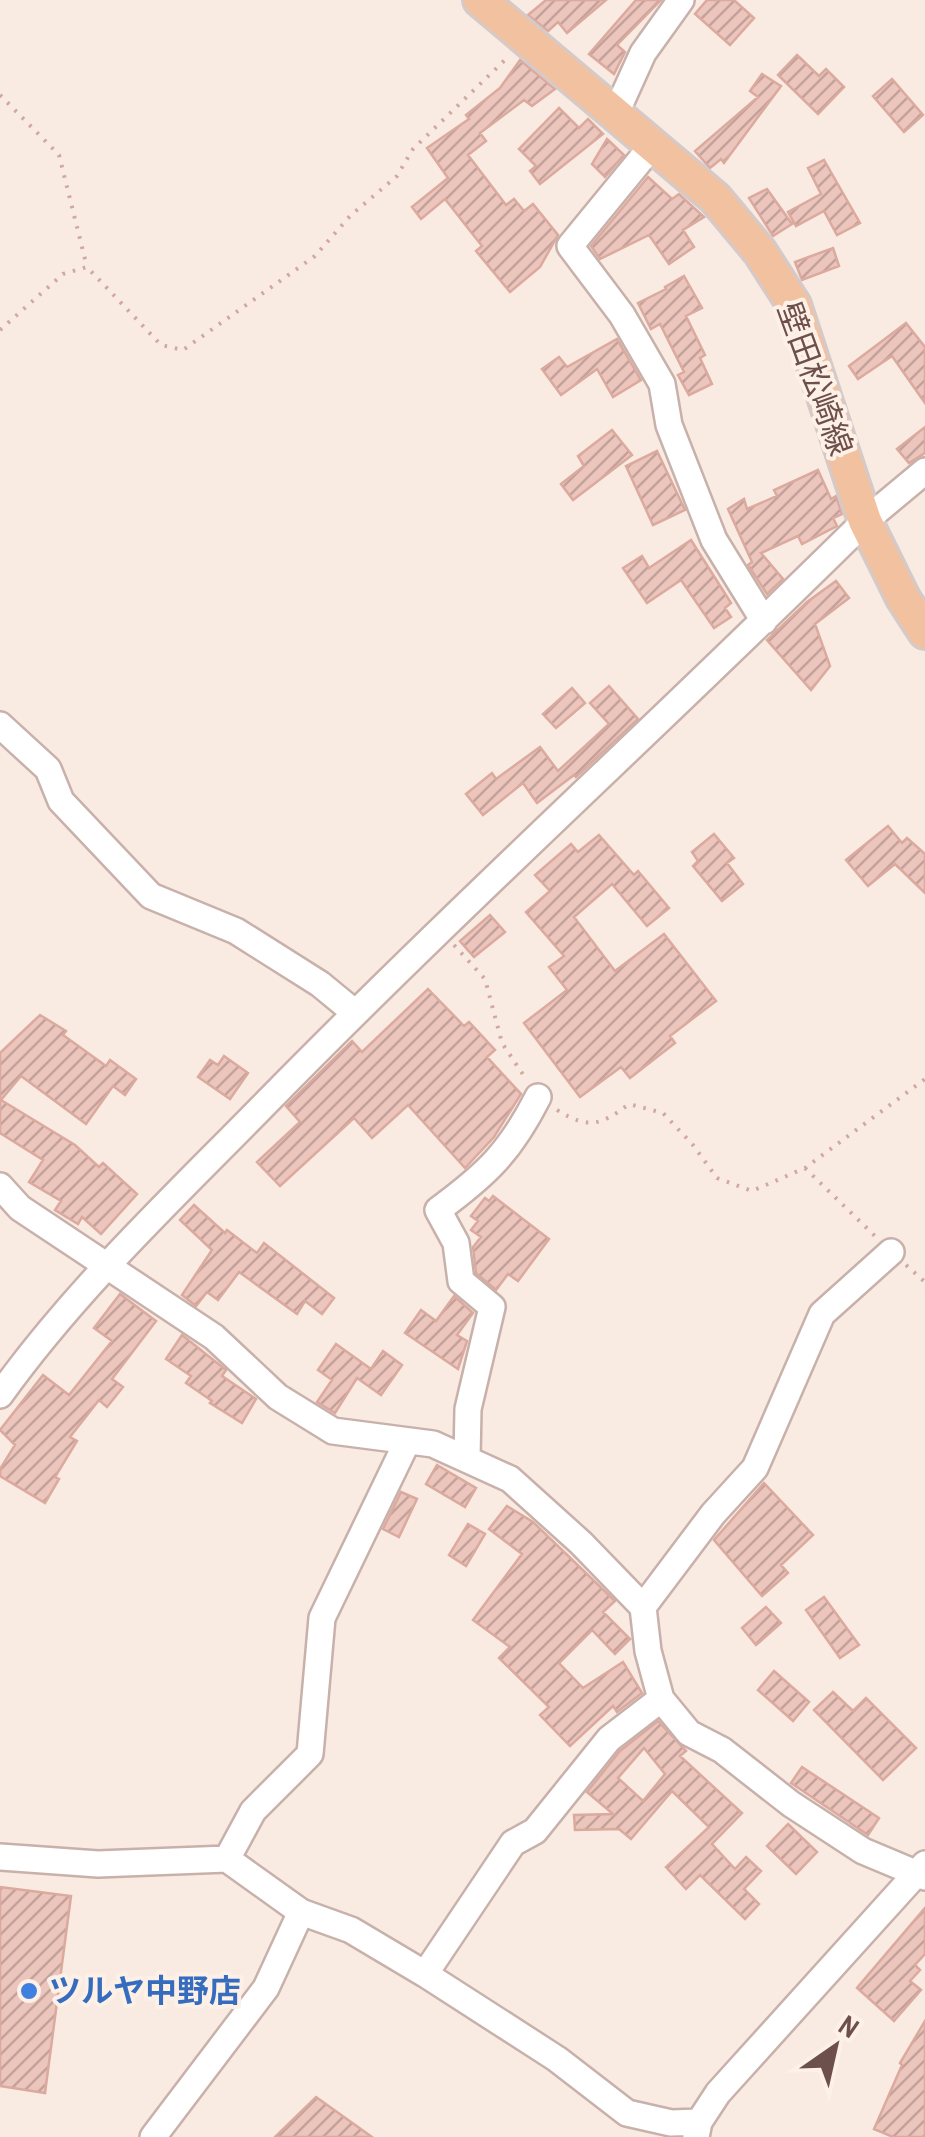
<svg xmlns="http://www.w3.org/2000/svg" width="925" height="2137" viewBox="0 0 925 2137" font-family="'Archivo Narrow','Noto Sans JP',sans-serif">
<defs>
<pattern id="building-hatch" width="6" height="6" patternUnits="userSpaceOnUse" patternTransform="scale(2.5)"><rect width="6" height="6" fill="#ecc5bc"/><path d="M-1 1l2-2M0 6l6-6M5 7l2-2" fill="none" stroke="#c3a29b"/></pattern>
</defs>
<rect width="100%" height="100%" fill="#f9ebe2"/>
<path fill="url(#building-hatch)" stroke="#dca99e" stroke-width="2.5" fill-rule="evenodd" d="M546 0H606L567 33 558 22 548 31 528 15Z
M636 0H661L617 45 625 52 614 74 589 54Z
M707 0H734L754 18 730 45 695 14Z
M797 55 819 76 826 69 844 87 818 114 778 75Z
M520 60 555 89 532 106 524 100 480 133 486 141 468 155 506 205 514 199 524 211 533 204 558 235 540 267 510 292 476 251 482 246 445 199 421 219 412 207 448 178 427 148 469 119 466 115 500 88Z
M762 74 781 86 724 163 721 159 710 168 695 151 758 97 750 91Z
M892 79 923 115 904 132 873 96Z
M559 108 579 128 588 119 603 134 540 184 530 171 536 166 519 149Z
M607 139 624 155 605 177 592 164Z
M824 160 860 223 837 235 824 211 796 226 788 212 821 194 808 168Z
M648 177 672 199 679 194 704 217 683 230 694 247 669 264 649 235 600 259 591 246Z
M767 189 792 224 773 236 749 198Z
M833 248 839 266 802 280 795 262Z
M684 276 702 308 686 316 705 355 700 358 712 384 689 395 678 375 684 372 660 324 651 329 638 303 666 289 665 287Z
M906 323 925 347V403L892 356 858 379 849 366Z
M617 339 641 380 613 397 597 369 561 395 542 369 559 357 567 367Z
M925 427V453L909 463 897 449Z
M612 430 632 455 573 500 561 484 584 466 578 456Z
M657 451 685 510 653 525 626 466Z
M818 470 831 499 836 496 842 514 833 518 837 526 802 544 798 536 761 553 783 579 767 594 748 565 752 562 728 509 744 499 747 509 777 496 774 490Z
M691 540 731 603 725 608 731 617 714 628 681 580 647 603 623 568 642 556 649 568Z
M836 581 849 598 815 624 830 666 811 690 767 640 807 602Z
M609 686 638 719 576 777 574 775 537 803 523 783 483 815 466 794 492 773 496 779 540 747 558 771 609 724 590 703Z
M572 688 585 703 556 728 543 714Z
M888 826 902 843 907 838 925 854V893L895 864 868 886 846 860Z
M714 834 734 858 727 863 743 884 722 901 693 866 698 861 692 852Z
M599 835 634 875 638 871 669 908 647 926 612 884 574 917 615 971 664 934 716 1001 670 1036 675 1043 630 1078 621 1067 580 1097 524 1023 567 990 549 967 564 956 526 912 550 891 535 875 571 844 578 852Z
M490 915 505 932 474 957 460 941Z
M428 989 464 1026 469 1022 495 1050 487 1057 521 1094 494 1137 465 1168 408 1105 372 1138 354 1118 280 1186 257 1162 300 1122 286 1106 352 1041 362 1052Z
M40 1015 66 1031 63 1035 106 1066 110 1060 136 1079 125 1095 113 1086 86 1124 21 1076 1 1100 75 1145 99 1167 103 1163 137 1194 101 1234 82 1217 78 1224 55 1210 61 1201 29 1182 43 1160 0 1133V1053Z
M224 1056 248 1073 230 1099 198 1077 210 1060 218 1065Z
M493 1196 549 1239 518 1281 508 1274 496 1290 476 1273 473 1247 481 1237 471 1230 478 1221 471 1216 485 1198 489 1201Z
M194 1205 225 1233 227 1230 257 1253 264 1243 334 1298 322 1314 305 1301 297 1314 239 1272 218 1300 207 1292 196 1306 182 1295 212 1250 180 1220Z
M120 1294 156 1321 112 1379 123 1387 107 1407 99 1400 70 1437 77 1441 55 1477 59 1479 45 1503 0 1476V1469L15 1445 0 1430 43 1375 69 1395 112 1341 94 1328Z
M454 1296 473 1313 457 1335 467 1341 458 1369 405 1333 421 1310 436 1321Z
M182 1335 226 1370 222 1376 256 1399 242 1423 210 1403 212 1401 186 1383 191 1376 166 1359Z
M336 1344 371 1369 383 1351 402 1365 381 1395 357 1378 335 1413 317 1402 332 1380 318 1370Z
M437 1465 476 1488 465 1507 426 1484Z
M764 1483 813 1535 781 1565 788 1573 762 1596 714 1540Z
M401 1492 417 1499 399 1537 383 1529Z
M507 1506 533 1522 615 1601 603 1612 630 1639 615 1654 592 1630 559 1663 583 1688 623 1662 642 1693 617 1712 613 1706 570 1746 540 1715 549 1707 499 1658 510 1647 473 1620 522 1554 489 1529Z
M468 1524 485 1534 466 1566 449 1555Z
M824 1597 859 1645 840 1658 806 1610Z
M766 1607 781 1623 756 1645 742 1628Z
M774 1671 809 1702 793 1721 758 1690Z
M833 1692 853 1711 866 1698 916 1748 883 1780 814 1710Z
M658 1721 686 1751 680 1756 742 1813 712 1844 735 1869 746 1857 761 1871 744 1889 759 1904 745 1919 700 1875 686 1889 666 1867 709 1827 672 1791 631 1839 619 1829 575 1830 574 1815 613 1814 587 1792 620 1751ZM644 1748 665 1774 643 1801 618 1778Z
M802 1767 879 1818 868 1835 791 1783Z
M788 1824 817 1852 796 1874 767 1846Z
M0 1887 71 1896 45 2093 0 2086Z
M925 1908V1954L915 1965 920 1970 910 1981 921 1990 894 2021 857 1988Z
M925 2021V2137H893L874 2129 902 2065 900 2063Z
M316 2097 372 2137H275Z"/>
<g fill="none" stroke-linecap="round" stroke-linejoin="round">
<defs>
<path id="minor" d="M615 115 643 53 681 0
M652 146 570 246 622 315 662 384 669 425 714 540 764 621
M0 725 48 769 61 801 151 896 236 931 320 984 354 1012
M0 1186 20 1208 214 1337 278 1397 333 1431 433 1444 510 1479 581 1543 643 1607 648 1651 661 1699 689 1733 722 1750 791 1804 863 1851 925 1877
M0 1395C76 1289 173 1198 264 1105 459 906 666 718 865 521L925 471
M467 1458 468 1409 492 1307 461 1281 456 1243 438 1210C487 1174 510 1152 538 1097
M643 1607 713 1514 755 1468 822 1314 891 1252
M0 1857 98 1864 227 1859 301 1912 351 1930 425 1974 557 2059 627 2113 671 2123 699 2122
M227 1859 253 1811 310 1754 322 1618 407 1442
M425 1974 513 1843 535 1831 609 1739 661 1699
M153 2137 266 1988 301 1912
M696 2137 699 2122 718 2093 925 1864"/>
<path id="major" d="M480 0 715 198 760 252 794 305 865 521 903 598 925 632"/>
</defs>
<use href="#minor" stroke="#c8b1aa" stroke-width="30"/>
<use href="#major" stroke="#d4cac9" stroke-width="38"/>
<path stroke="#d0a8a0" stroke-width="4" stroke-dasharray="2.5 8" stroke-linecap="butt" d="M0 95 59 155 87 267
M0 330 63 274 87 267 161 345 183 350 315 256 350 216 397 176 413 149 508 57
M454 945 485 979 502 1043 526 1079
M557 1110C589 1130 601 1125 629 1104L663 1113 693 1145 717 1178 752 1191 805 1168 925 1079
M805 1168 877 1238
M906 1265 925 1282"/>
<use href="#minor" stroke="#fff" stroke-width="25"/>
<use href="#major" stroke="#f2c2a0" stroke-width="32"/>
</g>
<circle fill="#3f7fe0" stroke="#fdf0e7" stroke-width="4" cx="29" cy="1991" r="10"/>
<g text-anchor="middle" stroke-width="8" stroke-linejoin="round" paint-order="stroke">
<g font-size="32" fill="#6e504b" stroke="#fdf0e7">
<text transform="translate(815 379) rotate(70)" y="11">壁田松崎線</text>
</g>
<g font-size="32" font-weight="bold" fill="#366cbe" stroke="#fdf0e7" text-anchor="start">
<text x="49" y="2002">ツルヤ中野店</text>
</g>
</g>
<g transform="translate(835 2047) rotate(34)" stroke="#fdf0e7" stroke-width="8" paint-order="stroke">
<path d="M0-8L18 38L0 25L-18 38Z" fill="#6e504b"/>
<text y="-15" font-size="28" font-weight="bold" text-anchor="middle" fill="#6e504b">N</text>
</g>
</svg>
